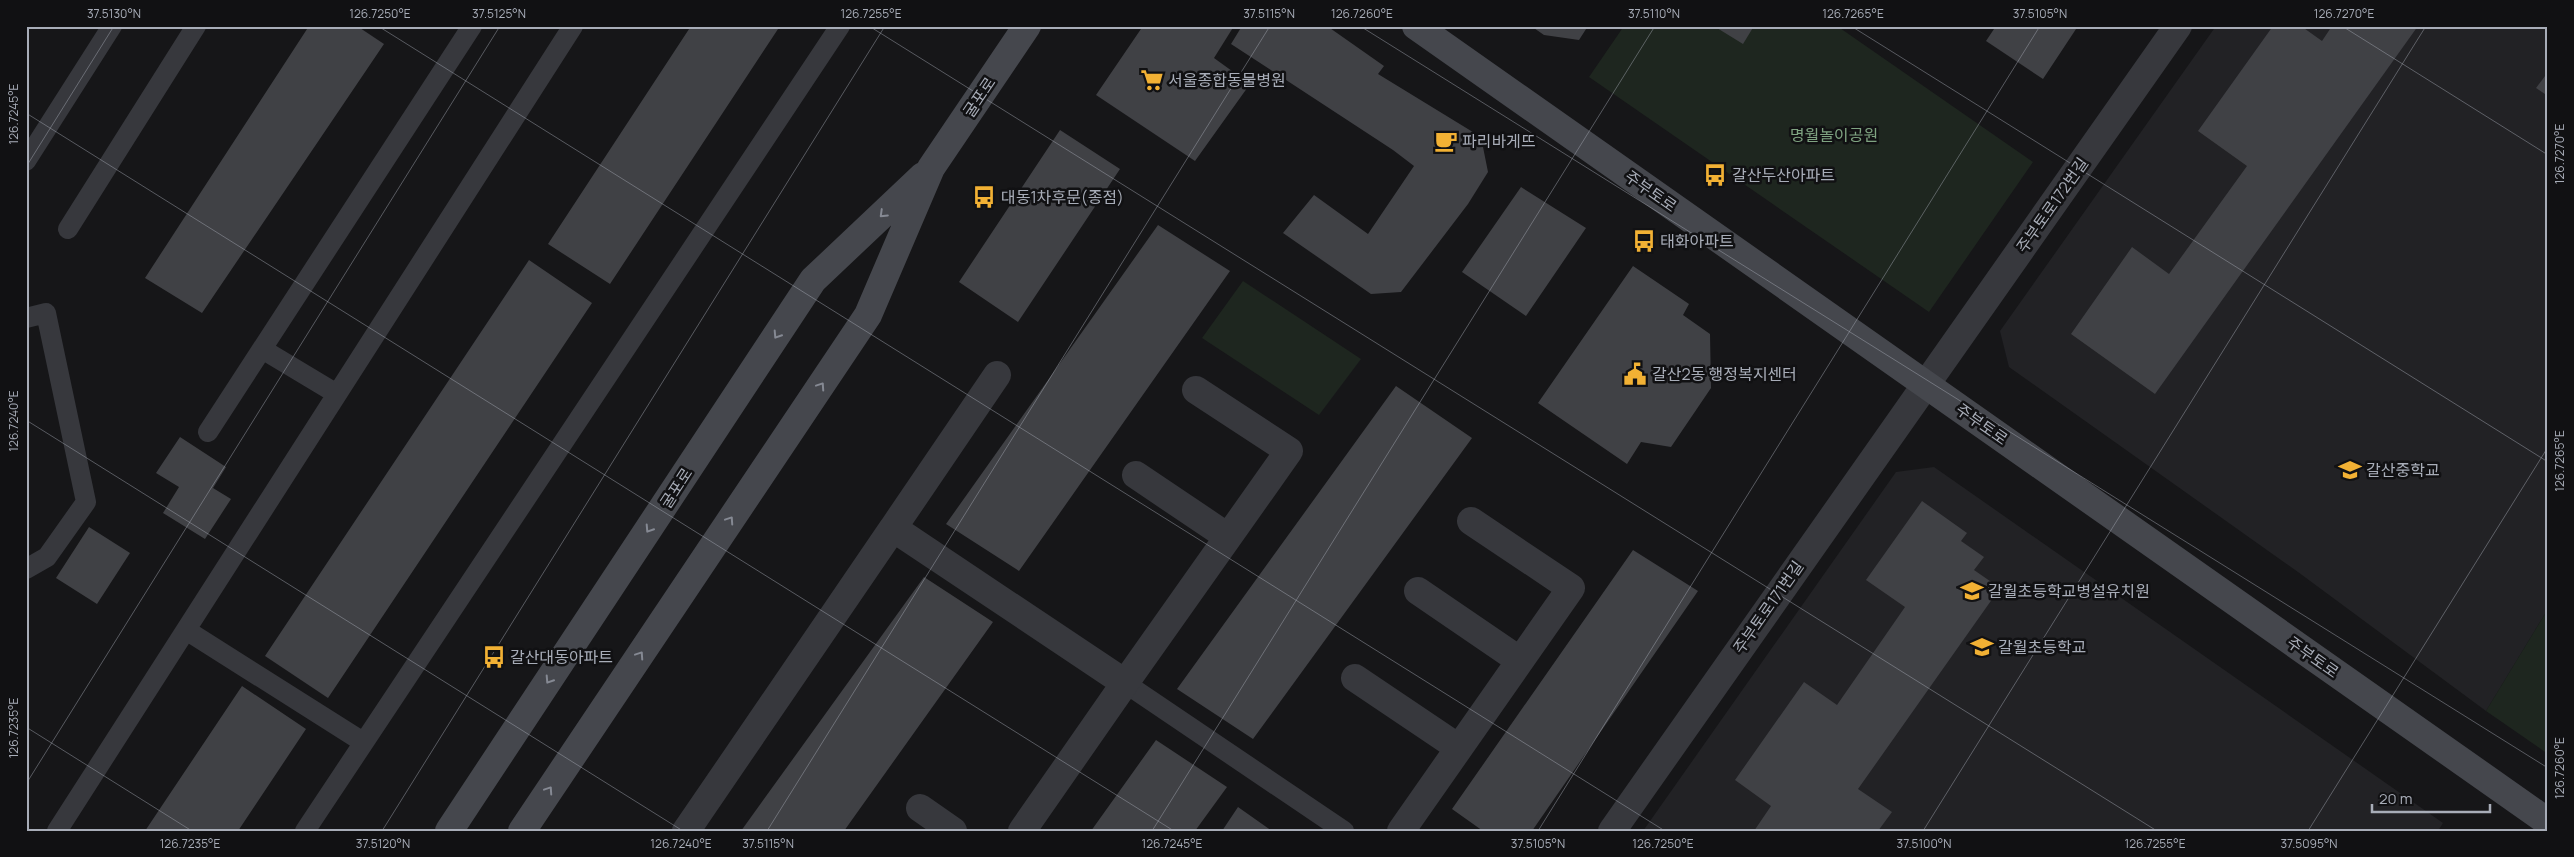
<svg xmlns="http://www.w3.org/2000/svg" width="2574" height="857" viewBox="0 0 2574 857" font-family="Manrope,'Noto Sans KR',sans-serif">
<rect width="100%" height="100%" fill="#161618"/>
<path fill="#222225" d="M2216 26H2548V609L2486 711 2298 572 2009 367 2000 331Z
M1934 467 2443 823 2438 831H1643L1896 472Z"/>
<path fill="#1e261f" d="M1624 26H1837L2033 162 1929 312 1589 77Z
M1243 281 1361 359 1319 415 1202 338Z
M2548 609V754L2486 711Z"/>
<path fill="#404145" d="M309 26H357L384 44 202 313 145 278Z
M691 26H780L610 284 548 244Z
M1143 26H1234L1214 58 1250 84 1195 161 1096 95Z
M1242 26H1327L1384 66 1378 74 1481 137 1488 172 1468 204 1401 292 1371 294 1283 233 1314 195 1368 234 1414 166 1393 150 1231 44Z
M1531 26H1588L1579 40 1544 35Z
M1718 26H1754L1743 44 1717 28Z
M1996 26H2078L2043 79 1986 41Z
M2273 26H2301L2322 41 2332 26H2418L2155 394 2071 334 2132 247 2169 274 2247 166 2198 131Z
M2548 72V96L2536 88Z
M1060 130 1120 169 1018 322 959 282Z
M1521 187 1586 228 1526 316 1462 272Z
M1158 225 1230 271 1019 571 946 524Z
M529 260 592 303 328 698 265 656Z
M1633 266 1689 304 1683 315 1710 334 1711 388 1671 447 1641 442 1627 464 1538 403Z
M1396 386 1472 438 1253 739 1177 689Z
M180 437 226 467 213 488 231 499 205 539 163 513 179 487 156 473Z
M1922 501 1967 533 1961 541 1984 557 1974 570 2000 588 1858 789 1892 812 1878 831 1832 829 1831 831H1754L1771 806 1735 780 1804 682 1837 705 1905 607 1866 580Z
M89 527 130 553 97 604 56 578Z
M1633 550 1698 591 1532 831H1483L1452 809Z
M924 577 993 622 844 831H741Z
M242 686 306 729 238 831H145Z
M1156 740 1227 787 1195 831H1091Z
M1238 807 1272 831H1222Z"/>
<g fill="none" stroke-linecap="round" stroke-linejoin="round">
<path stroke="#37383d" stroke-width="20" d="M26 161 112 26
M68 229 196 26
M26 318 46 313 86 502 47 557 26 569
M262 349 337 394
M208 432 472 26
M186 630 363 742
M1125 683 1344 831
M57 831 573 26
M305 831 840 26"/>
<path stroke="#37383d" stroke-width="28" d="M1136 475 1228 537
M893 528 997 375
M1418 591 1519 660
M1355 678 1459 748
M1125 683 1289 451 1196 390
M920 808 953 831
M686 831 893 528 1125 683 1022 831
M1401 831 1571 588 1471 521
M1612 831 2178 26"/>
<path stroke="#45474d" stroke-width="28" d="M1416 26 2548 822
M449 831 813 280 923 176
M522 831 868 315 931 168 1027 26"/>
</g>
<defs><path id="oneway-chevron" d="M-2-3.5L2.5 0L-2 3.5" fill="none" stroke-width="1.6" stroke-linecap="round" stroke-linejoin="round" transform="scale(1.25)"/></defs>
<g stroke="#858993">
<use href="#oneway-chevron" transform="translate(883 214) rotate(136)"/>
<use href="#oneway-chevron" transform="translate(777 335) rotate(123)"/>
<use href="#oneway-chevron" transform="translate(821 386) rotate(-56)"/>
<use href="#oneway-chevron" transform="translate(730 520) rotate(-56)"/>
<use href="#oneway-chevron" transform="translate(649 529) rotate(123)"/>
<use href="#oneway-chevron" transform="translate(640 655) rotate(-56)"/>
<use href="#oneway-chevron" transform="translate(549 680) rotate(123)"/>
<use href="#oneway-chevron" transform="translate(549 790) rotate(-56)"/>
</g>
<path fill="none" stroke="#a8adb8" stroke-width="1" stroke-opacity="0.45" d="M378 26 1665 831M869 26 2157 831M1360 26 2548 768M1851 26 2548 462M2342 26 2548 155M26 113 1174 831M26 167 114 26M26 420 683 831M26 727 192 831M26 784 500 26M382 831 885 26M767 831 1270 26M1152 831 1655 26M1538 831 2040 26M1923 831 2426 26M2308 831 2548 447"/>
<defs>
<symbol id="supermarket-bare" viewBox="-9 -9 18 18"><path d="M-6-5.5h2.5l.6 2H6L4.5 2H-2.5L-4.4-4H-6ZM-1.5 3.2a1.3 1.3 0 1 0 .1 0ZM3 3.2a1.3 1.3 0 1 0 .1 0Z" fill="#f2b134" stroke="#111113" stroke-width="2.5" paint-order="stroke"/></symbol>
<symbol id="cafe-bare" viewBox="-9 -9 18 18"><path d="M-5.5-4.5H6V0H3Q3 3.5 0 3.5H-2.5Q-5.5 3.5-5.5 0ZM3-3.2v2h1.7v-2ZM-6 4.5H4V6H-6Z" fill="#f2b134" stroke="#111113" stroke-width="2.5" paint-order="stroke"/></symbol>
<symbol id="bus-bare" viewBox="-9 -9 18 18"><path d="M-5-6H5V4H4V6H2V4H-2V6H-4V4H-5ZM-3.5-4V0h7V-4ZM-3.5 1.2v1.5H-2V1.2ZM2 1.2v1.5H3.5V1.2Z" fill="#f2b134" stroke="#111113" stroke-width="2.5" paint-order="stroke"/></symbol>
<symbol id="civic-bare" viewBox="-9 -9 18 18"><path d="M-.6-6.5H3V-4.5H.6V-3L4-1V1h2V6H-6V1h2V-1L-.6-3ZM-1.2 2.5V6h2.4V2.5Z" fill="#f2b134" stroke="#111113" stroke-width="2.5" paint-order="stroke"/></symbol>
<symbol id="school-bare" viewBox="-9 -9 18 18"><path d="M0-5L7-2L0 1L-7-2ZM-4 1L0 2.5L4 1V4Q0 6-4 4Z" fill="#f2b134" stroke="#111113" stroke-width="2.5" paint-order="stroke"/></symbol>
</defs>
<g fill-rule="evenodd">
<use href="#supermarket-bare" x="1136" y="64" width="32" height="32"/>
<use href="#cafe-bare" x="1430" y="125" width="32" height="32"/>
<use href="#bus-bare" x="1699" y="159" width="32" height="32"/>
<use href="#bus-bare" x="968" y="181" width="32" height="32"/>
<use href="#bus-bare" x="1628" y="225" width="32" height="32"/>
<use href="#civic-bare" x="1619" y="358" width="32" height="32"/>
<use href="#school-bare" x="2334" y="454" width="32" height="32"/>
<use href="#school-bare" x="1956" y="575" width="32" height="32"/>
<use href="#school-bare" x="1966" y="631" width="32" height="32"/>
<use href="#bus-bare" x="478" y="641" width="32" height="32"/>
</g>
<g text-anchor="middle" stroke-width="5" stroke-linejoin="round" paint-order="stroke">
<g font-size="16" fill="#a8adb8" stroke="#111113" text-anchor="start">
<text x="1168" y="86">서울종합동물병원</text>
<text x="1462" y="147">파리바게뜨</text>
<text x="1732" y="181">갈산두산아파트</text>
<text x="1001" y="203">대동1차후문(종점)</text>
<text x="1660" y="247">태화아파트</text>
<text x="1652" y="380">갈산2동 행정복지센터</text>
<text x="2366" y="476">갈산중학교</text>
<text x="1988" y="597">갈월초등학교병설유치원</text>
<text x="1998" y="653">갈월초등학교</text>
<text x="510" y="663">갈산대동아파트</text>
</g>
<g font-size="16" fill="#a8adb8" stroke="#111113">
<text transform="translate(979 97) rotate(-56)" y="6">굴포로</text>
<text transform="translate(1651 191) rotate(35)" y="6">주부토로</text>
<text transform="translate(2052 205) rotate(-55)" y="6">주부토로172번길</text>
<text transform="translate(1982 424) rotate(35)" y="6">주부토로</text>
<text transform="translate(676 488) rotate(-57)" y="6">굴포로</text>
<text transform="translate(1768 607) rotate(-55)" y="6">주부토로171번길</text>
<text transform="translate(2313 657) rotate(35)" y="6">주부토로</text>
</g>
<g font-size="16" fill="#7fa381" stroke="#111113">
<text x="1834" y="141">명월놀이공원</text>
</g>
</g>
<rect width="2574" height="857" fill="none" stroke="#111113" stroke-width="55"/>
<path d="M2372 804v8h118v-8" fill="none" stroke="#a8adb8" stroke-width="2.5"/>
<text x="2379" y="804" font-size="15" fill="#a8adb8" stroke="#111113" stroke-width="4" paint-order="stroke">20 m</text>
<rect x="28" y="28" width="2518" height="802" fill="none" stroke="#a8adb8" stroke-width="2"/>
<g font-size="12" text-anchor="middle" fill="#a8adb8">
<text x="114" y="18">37.5130°N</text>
<text x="380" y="18">126.7250°E</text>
<text x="499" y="18">37.5125°N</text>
<text x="871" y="18">126.7255°E</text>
<text x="1269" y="18">37.5115°N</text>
<text x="1362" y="18">126.7260°E</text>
<text x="1654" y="18">37.5110°N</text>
<text x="1853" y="18">126.7265°E</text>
<text x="2040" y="18">37.5105°N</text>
<text x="2344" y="18">126.7270°E</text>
<text transform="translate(14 114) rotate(-90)" y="4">126.7245°E</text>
<text transform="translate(2560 154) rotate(-90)" y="4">126.7270°E</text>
<text transform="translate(14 421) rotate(-90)" y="4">126.7240°E</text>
<text transform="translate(2560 461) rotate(-90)" y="4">126.7265°E</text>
<text transform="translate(14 728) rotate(-90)" y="4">126.7235°E</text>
<text transform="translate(2560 768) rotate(-90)" y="4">126.7260°E</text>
<text x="190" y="848">126.7235°E</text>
<text x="383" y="848">37.5120°N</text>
<text x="681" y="848">126.7240°E</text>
<text x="768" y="848">37.5115°N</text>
<text x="1172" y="848">126.7245°E</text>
<text x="1538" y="848">37.5105°N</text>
<text x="1663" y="848">126.7250°E</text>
<text x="1924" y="848">37.5100°N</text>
<text x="2155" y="848">126.7255°E</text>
<text x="2309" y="848">37.5095°N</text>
</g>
</svg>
